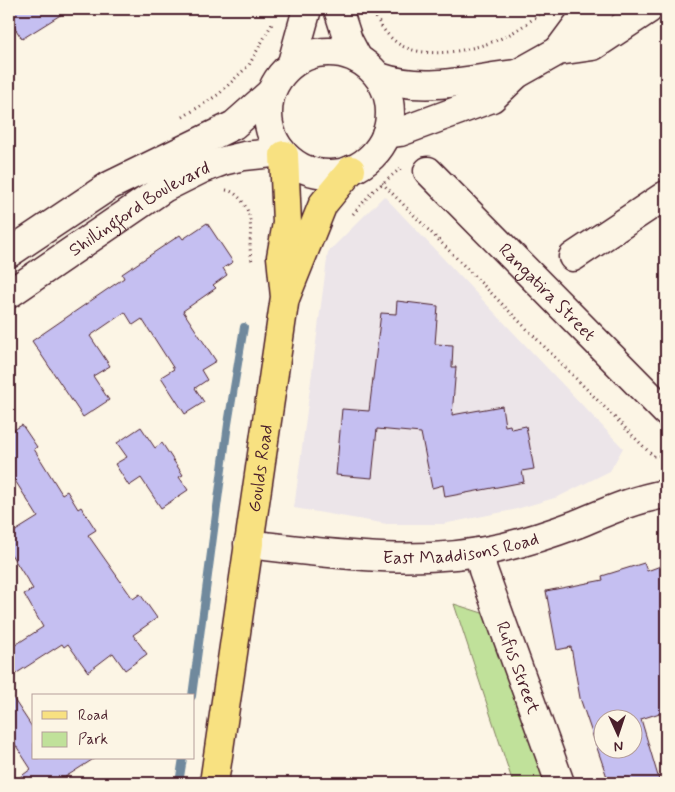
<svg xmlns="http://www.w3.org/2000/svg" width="675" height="792" viewBox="0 0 675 792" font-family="Mynerve,sans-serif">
<rect width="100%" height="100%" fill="#fcf5e5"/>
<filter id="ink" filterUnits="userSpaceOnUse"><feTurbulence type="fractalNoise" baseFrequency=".02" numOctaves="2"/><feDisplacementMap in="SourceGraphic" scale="10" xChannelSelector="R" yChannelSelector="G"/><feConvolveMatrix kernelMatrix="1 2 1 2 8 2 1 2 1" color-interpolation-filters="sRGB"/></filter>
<g filter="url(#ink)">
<path fill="#ece5e9" d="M384 196 623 448 610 471 558 497 513 510 443 524H387L294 508 328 252Z"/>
<path fill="#c0e19a" stroke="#858062" d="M454 604 495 617 551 783H513Z"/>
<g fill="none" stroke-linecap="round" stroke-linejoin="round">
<path stroke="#6f899d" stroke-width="8" d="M192 696 228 424 244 327
M179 783 183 758"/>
</g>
<path fill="#c5bff1" stroke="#4a1f2b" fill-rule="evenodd" d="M9 9H70L22 39 9 19Z
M207 223 233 262 223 268 227 275 213 285 216 288 183 311 216 361 201 370 207 380 195 388 204 402 185 414 161 377 174 369 142 319 133 325 125 312 90 336 110 366 93 376 109 400 83 417 32 341 124 278 122 274 180 235 183 239Z
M397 301 438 306 435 344 453 345 452 367H456L452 415 502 406 505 426 510 425 511 429 526 426 534 469 522 471 524 482 445 497 443 485 432 488 421 433 377 429 372 478 336 475 342 409 369 411 381 313 396 314Z
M22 425 37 447 34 449 62 494 67 491 78 509 81 507 96 530 88 535 133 599 140 594 157 618 133 635 147 654 125 670 113 653 88 672 68 644 64 647 62 644 9 678V649L43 627 24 594 33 589 9 551V535L38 517 9 471V433Z
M141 427 155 448 162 443 183 475 179 477 188 490 161 508 141 478 129 486 115 464 127 457 117 443Z
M644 563 647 571 666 564V711L641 719 660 783H609L580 698 571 647 557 650 546 591 603 580 602 576ZM602 720H632V750H602Z
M9 692 34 730V758H95L56 783H12L31 769 9 735Z"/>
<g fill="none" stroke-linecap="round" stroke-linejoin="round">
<defs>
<g id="minor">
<path d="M338 9 348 40 358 59"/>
<path d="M558 51 578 24 600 9"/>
<circle cx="329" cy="113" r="61"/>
<path d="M292 63 307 9"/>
<path d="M379 77C425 93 470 79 517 74"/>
<path d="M386 134 400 132 492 98 517 74 558 51 593 46 649 9"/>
<path id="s1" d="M428 171 666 412"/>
<path d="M9 253 109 186 234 125 269 94"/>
<path d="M573 257 666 195"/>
<path id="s2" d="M9 294 164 188 202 169 223 161 244 156 282 152"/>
<path id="s3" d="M248 544C333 554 420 567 504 547 529 541 553 533 577 524 606 512 634 499 666 494"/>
<path id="s4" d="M479 552 483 570 560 783"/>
</g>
<g id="major">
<path d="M286 296 323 204 351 170"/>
<path id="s5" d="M214 783 285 297 281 257 287 223 284 155"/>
</g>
</defs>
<use href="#minor" stroke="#4a1f2b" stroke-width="31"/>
<use href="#major" stroke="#4a1f2b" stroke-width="31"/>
<path stroke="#4a1f2b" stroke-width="3" stroke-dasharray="1 4" stroke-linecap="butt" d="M371 9C378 21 385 34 396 42 423 63 483 49 510 34 523 27 535 17 548 9
M183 117 219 94 249 65 273 22
M382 183 646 449 653 456 666 455
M226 190C233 191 238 196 242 201 258 222 245 243 253 264
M353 214 372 192 401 168"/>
<use href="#minor" stroke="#fcf5e5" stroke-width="28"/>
<use href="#major" stroke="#f8e181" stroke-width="28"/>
</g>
</g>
<g text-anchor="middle" stroke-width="5" stroke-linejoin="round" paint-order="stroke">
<g font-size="18" fill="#4a1f2b" stroke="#fcf5e5">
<text dy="6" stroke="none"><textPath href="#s2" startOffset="156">Shillingford Boulevard</textPath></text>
<text dy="6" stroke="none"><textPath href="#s1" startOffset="170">Rangatira Street</textPath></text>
<text dy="6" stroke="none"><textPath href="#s5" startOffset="318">Goulds Road</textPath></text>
<text dy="6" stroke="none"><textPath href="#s3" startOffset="214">East Maddisons Road</textPath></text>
<text dy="6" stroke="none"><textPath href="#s4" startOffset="122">Rufus Street</textPath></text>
</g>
</g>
<rect width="675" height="792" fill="none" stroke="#fcf5e5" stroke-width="30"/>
<rect x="15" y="15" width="645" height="762" fill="none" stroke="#4a1f2b" stroke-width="2" filter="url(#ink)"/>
<rect x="32" y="694" width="162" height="65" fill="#fcf5e5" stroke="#b59f9b"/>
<rect x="42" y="711" width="25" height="8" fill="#f8e181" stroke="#b59f9b"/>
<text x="78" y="720" font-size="15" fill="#4a1f2b">Road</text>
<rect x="42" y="732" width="25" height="15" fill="#c0e19a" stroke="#b59f9b"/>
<text x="78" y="744" font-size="15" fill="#4a1f2b">Park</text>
<g transform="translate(618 734) rotate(177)"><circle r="24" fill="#fcf5e5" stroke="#b59f9b"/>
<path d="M0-4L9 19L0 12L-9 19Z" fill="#4a1f2b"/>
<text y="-8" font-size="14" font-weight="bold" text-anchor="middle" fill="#4a1f2b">N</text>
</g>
</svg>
